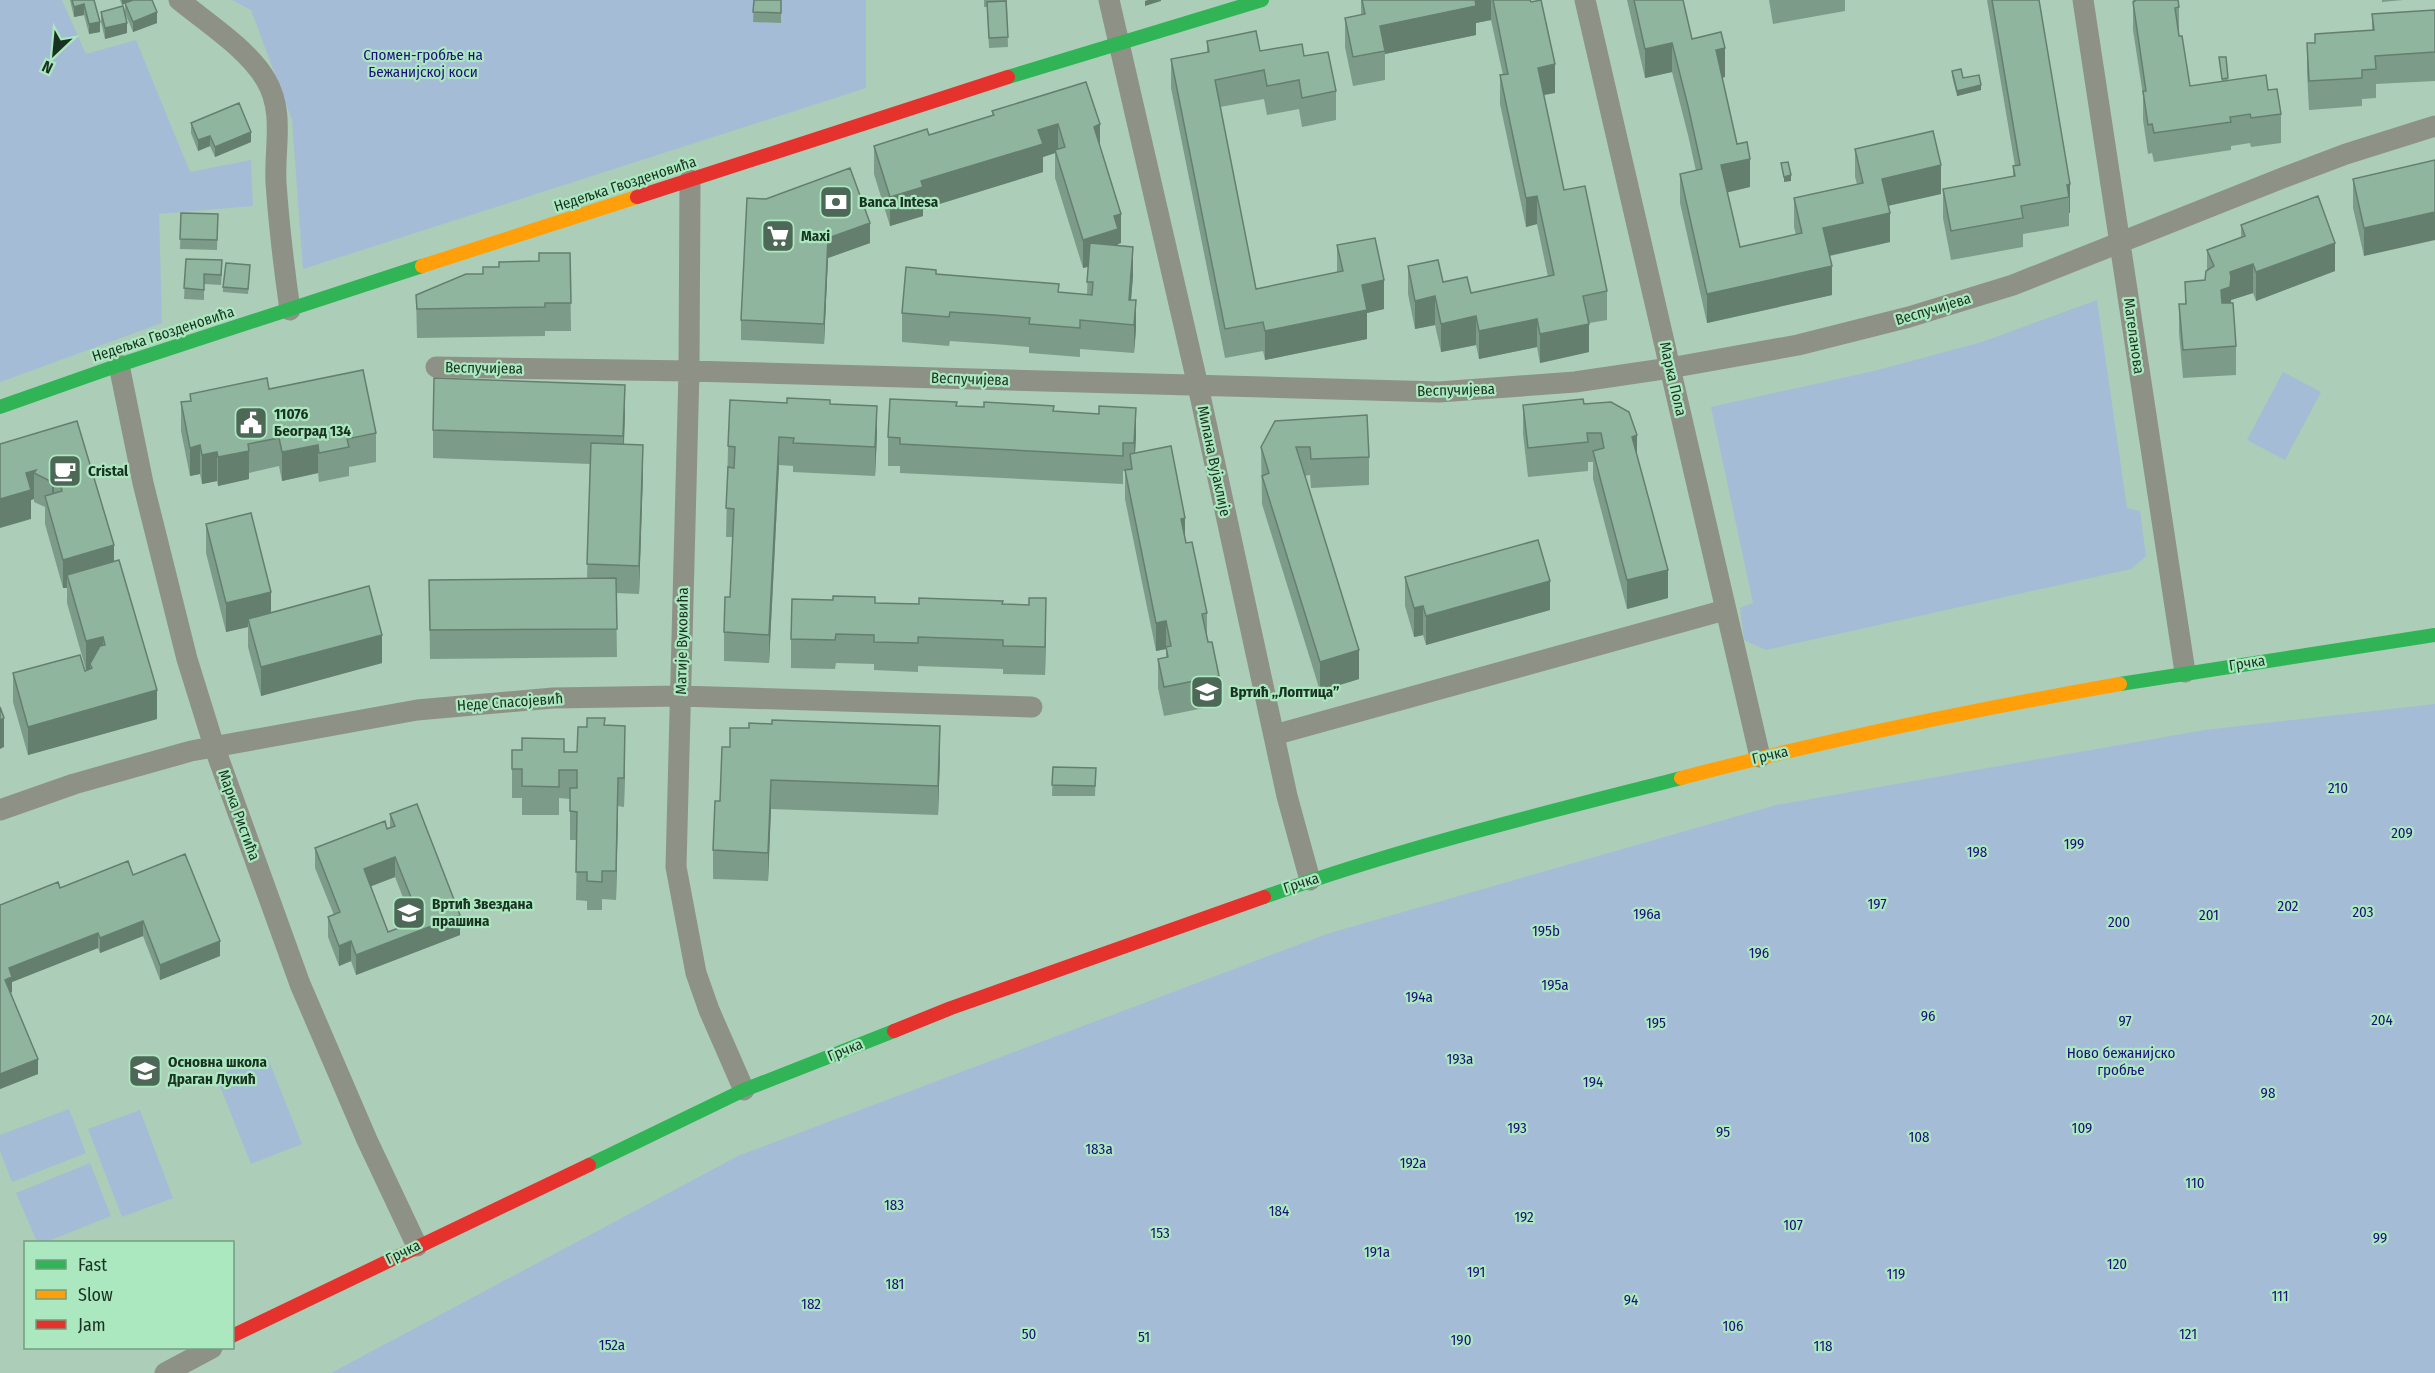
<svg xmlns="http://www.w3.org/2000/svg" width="2435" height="1373" viewBox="0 0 2435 1373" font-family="'Fira Sans Condensed',sans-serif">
<rect width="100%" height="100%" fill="#accdb7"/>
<path fill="#a5bcd7" d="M0 0H62L86 54 136 40 190 172 251 160 253 206 159 214 162 323 0 382Z
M232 0H866V88L303 269 292 120 251 10Z
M2097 300 2127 508 2140 511 2146 556 2131 569 1766 650 1744 640 1740 608 1753 603 1711 407 1874 371 1982 342Z
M2283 372 2321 392 2285 460 2247 440Z
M2435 704V1373H331L738 1156 1330 933 1776 805 2205 730Z
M267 1056 302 1144 251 1164 216 1076Z
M69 1109 86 1153 12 1182 0 1151V1135Z
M140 1110 173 1198 122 1217 88 1129Z
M90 1163 111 1216 46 1242H37L16 1193Z"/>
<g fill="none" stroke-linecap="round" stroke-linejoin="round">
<path stroke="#8d9186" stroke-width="21" d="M179 0C207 23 248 49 266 80 285 112 274 148 276 183 279 225 284 268 290 310
M1109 0 1198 386 1287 796 1310 880
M1585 0 1760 757
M2083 0 2185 672
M690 180 689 371 676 867 696 973 709 1010 744 1090
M119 365 143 483 187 659 214 746 300 984 367 1140 417 1246
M436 367 689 371 1439 392 1575 382 1670 368 1798 345 1909 317 2013 285 2285 177 2346 154 2435 126
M1274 735 1725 610
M0 810 74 784 191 751 417 710 553 698 680 696 1032 707
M165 1373 212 1348"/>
<path stroke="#30b455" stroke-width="14" d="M1008 77 1262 0
M0 407 119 365 422 266
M2120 684 2435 635
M1264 897C1400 848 1541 814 1681 778
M589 1165 744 1090 894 1031"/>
<path stroke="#ff9f0a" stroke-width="14" d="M422 266 637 197
M1681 778C1826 740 1972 710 2120 684"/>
<path stroke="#e5322d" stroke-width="14" d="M637 197 1008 77
M894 1031 951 1008 1264 897
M232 1336 589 1165"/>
</g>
<path fill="#7c9c89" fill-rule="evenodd" d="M70 0H94L100 32 89 34 84 15 74 17Z
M120 0H152L157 23 133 32 125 13V3L122 5Z
M754 0H781V23L753 22Z
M984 0H1007L1008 47 989 48 987 7H984Z
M1361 0H1530L1555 93 1543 95 1564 190 1607 291V320L1589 323V352L1540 363 1537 347 1479 359 1476 345 1441 352 1435 325 1415 329 1408 294V266L1443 282 1471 293 1548 277 1537 224 1526 227 1500 104V75H1503L1491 20 1476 23V35L1385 54V80L1353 86 1345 47V18L1361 15Z
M1627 0H1683L1692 39 1725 77 1722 78 1737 144 1750 187 1727 192 1740 247 1796 235 1794 227V198L1857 184 1855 177V149L1941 194 1888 206 1890 242 1830 256 1832 295 1707 323 1680 203V174L1696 171 1688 135 1672 72 1645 78Z
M1769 0H1845V11L1773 24Z
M1987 0H2039L2070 184V213H2069V226L2023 234V247L1951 260 1943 218V189L2013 176V166H2015Z
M2133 0H2178L2179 7V34L2190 86 2222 82 2219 57H2226L2228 81 2268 90 2281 114V143L2251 147 2250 143 2231 146V150L2154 162 2152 153 2148 154 2143 120V95L2133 30Z
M2382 0H2403L2382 2Z
M2435 10V81L2376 84V98L2362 99V106L2309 110 2307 72V43H2315L2372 31V14Z
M101 12 127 33 105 39 101 22Z
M1207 41 1260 51 1304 56 1336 91V120L1302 127 1299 109 1267 115 1264 99 1220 107 1256 289 1337 272V245L1384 309 1367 313V339L1265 360 1263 351 1225 358 1171 88V59L1207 52Z
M1952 71 1963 78 1981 90 1957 96 1952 76Z
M1086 82 1121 243 1118 244V246L1133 276 1131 300 1136 329 1134 353 1080 349V357L1029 353V347L994 344 950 341 949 346 902 342V313L936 274 1059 292 1087 295 1088 267 1083 268 1055 178V153L1043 157V172L923 209V216L890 226 874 174V146L929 135 992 115V111Z
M191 123 251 142 215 157 210 146 198 151 191 133Z
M2435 160 2364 256 2353 208V179Z
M747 198 870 243 828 258 824 344 741 340V320Z
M181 213 218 214 217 250 180 249Z
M2241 225 2335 271 2256 301 2253 293 2231 300 2236 346V375L2183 378 2179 333V304H2185V282L2205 280 2207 270V250L2241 238Z
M570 253 571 331H545V336L417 338 416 295 483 274 499 267 539 261Z
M186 259 222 270 221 285 204 284V300L184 299Z
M250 270 248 294 223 292V287Z
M269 389 376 433V462L349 467V476L319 482 318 473 282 481 279 466 249 473V479L218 486 217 481 202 484 200 474 190 476 181 431V402L190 401V394Z
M830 404 877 435 875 476 793 472V466L779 465 769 663 724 661V632L730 597 733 537H726L728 446Z
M1584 404 1637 454 1668 598 1627 609 1593 479V462H1588V471L1528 477 1523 434V405Z
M957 406 1054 411 1136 436 1135 453 1185 538 1207 613V637L1219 676V705L1164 716 1158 688V659L1166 658V649L1156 651 1125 499V471H1123V484L900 473V466H888V437Z
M625 413 624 444 643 473 639 594 616 593 617 657 430 659 429 580 587 578 590 464 433 458V430Z
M77 421 114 561 157 719 28 755 13 702V673L86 670 67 603V588H63L45 524V507L34 502V499L31 500V519L0 444Z
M1275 421 1369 457V485L1311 488 1310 475 1304 476 1359 679 1320 691 1262 504 1261 447Z
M206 524 271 612 382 663 261 696 248 647V627L226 632 206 553Z
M1405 577 1550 610 1426 645 1423 635 1414 637 1405 606Z
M875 603 919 604H1003L1046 627 1045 675 1003 674V669L918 666V672L874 670V664L836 663 835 669 791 668V639Z
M605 725 625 754 624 807 618 806 616 900 602 899V910H587V901L576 900 577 840H570V799L559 798V815H522V798H512V750L577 752 587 727Z
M722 747 940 755 938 815 771 809 768 881 713 879V850L720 801Z
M1053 767 1096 768 1095 796H1052Z
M390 814 460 935 356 975 351 961 339 966 328 937V917L334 915 315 868V848L390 827ZM395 877 413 923 388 932 371 886Z
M133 875 220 956 160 980 143 936 100 953 98 948 12 982V992L11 993 38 1074 0 1089V905L60 888Z"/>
<path fill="#657f6f" d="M122 0H133L122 5Z
M1148 0H1161V1L1145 6V1Z
M1474 0H1491V20L1476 23V35L1385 54 1380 26Z
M84 4V15L74 17V7Z
M157 12V23L133 32V22Z
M100 22V32L89 34V24Z
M127 23V33L105 39V28Z
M1672 43V72L1645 78V49Z
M1725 48V77L1716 79V50Z
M1555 64V93L1538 96V68Z
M1981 85V90L1957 96V91Z
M1058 124V153L1055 150V153L1043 157V172L923 209V216L890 226V197L921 181 1038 130Z
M1100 124V153L1094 127Z
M251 132V142L215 157V147Z
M210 136V146L198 151V140Z
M1750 159V187L1721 194V165Z
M1941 165V194L1882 207V179Z
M1791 175V181L1784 182V177Z
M2070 184V213H2069V197L2067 185Z
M1537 196V224L1526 227V198Z
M2435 212V240L2364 256V228Z
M1890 213V242L1823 257V228Z
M1121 214V243L1118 244V258L1083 268V240L1114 216Z
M870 223V243L828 258 824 344V324L828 238Z
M2335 243V271L2256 301V272Z
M1133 247V276L1129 324V300Z
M2253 264V293L2231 300V306L2221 318V290L2230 272Z
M1832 266V295L1707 323V294Z
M1384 280V309L1367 313V339L1265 360V331L1362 285Z
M1435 296V325L1415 329V301Z
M1136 300V329L1134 353V325Z
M1476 316V345L1441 352V324Z
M1537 319V347L1479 359V331Z
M1589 324V352L1540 363V334Z
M625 385V413L623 465V436Z
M877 406V435L875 476V447Z
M1136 408V436L1134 472V443Z
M1637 435V464L1632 437Z
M779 437V465L769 663V635Z
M200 445V474L190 476V448Z
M318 445V473L282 481V452Z
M643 445V473L639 594V566Z
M249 451V479L218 486V457Z
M217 452V481L202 484V455Z
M36 470 34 473V499L31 500V519L0 528V499L26 473Z
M54 479V508L52 511V482Z
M1185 518V546L1181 519Z
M114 545V574L67 575V588H63V560Z
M1668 570V598L1627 609V580Z
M1550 581V610L1426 645V616Z
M271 592V621L248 619V627L226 632V603Z
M1046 598V627L1045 675V647Z
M1423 606V635L1414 637V608Z
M1166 621V649L1156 651V623Z
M382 635V663L261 696V667Z
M103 637V665L90 664V669L86 670V641Z
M1359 650V679L1320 691V662Z
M157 690V719L28 755V727Z
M4 718V747L0 749V720Z
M625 726V754L624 807V778Z
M940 726V755L938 815V786Z
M618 778V806L616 900V871Z
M771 780V809L768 881V853Z
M395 857V877L364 889V869Z
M460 915V935L356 975V955Z
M143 921V936L100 953V938Z
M98 933V948L12 982V992L5 995V980L9 968Z
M220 941V956L160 980V965Z
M351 941V961L339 966V946Z
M38 1059V1074L0 1089V1074Z"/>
<path fill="#90b59f" stroke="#657f6f" stroke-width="1.5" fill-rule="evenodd" d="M72 0H94L100 22 89 24 84 4 74 7Z
M133 0H152L157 12 133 22 125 3Z
M754 0H781V13L753 12Z
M1362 0H1475L1476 6 1380 26 1385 51 1353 57 1345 18 1365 14Z
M1493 0H1530L1531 2 1541 0 1555 64 1538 68 1564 190 1585 186 1607 291 1583 296 1589 324 1540 334 1537 319 1479 331 1476 316 1441 324 1435 296 1415 301 1408 266 1438 260 1443 282 1467 277 1471 293 1554 275 1537 196 1526 198 1500 75 1508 74Z
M1634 0H1683L1692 39 1721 32 1725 48 1716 50 1737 144 1747 142 1750 159 1721 165 1740 247 1802 233 1794 198 1863 183 1855 149 1933 131 1941 165 1882 179 1890 213 1823 228 1832 266 1707 294 1680 174 1702 169 1688 106 1672 43 1645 49Z
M1992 0H2039L2070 184 2067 185 2069 197 2021 206 2023 218 1951 231 1943 189 2015 176 2013 166 2020 165Z
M2135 0H2178L2179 7 2175 8 2179 36H2182L2190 86 2266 75 2268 90 2277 89 2281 114 2251 118 2250 114 2230 117 2231 122 2154 133 2152 124 2148 125 2143 91H2146L2133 2 2135 1Z
M1006 1 1008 37 989 38 987 2Z
M123 6 127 23 105 28 101 12Z
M2435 10V52L2375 56 2376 69 2362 70V78L2309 81 2307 43H2315V34L2374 30 2372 14Z
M1256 31 1260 51 1302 44 1304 56 1328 52 1336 91 1302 98 1299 80 1267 86 1264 70 1215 80 1256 289 1343 271 1337 245 1375 238 1384 280 1362 285 1367 310 1265 331 1263 322 1225 329 1171 59 1209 52 1207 41Z
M2219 57H2226L2228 78 2222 79Z
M1961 69 1963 78 1979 75 1981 85 1957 91 1952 71Z
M1086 82 1100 124 1094 127 1121 214 1114 216 1118 229 1083 240 1055 150 1065 147 1058 124 1038 130 1043 144 921 181 923 187 890 197 874 146 927 129 929 135 994 115 992 111Z
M239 103 251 132 215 147 210 136 198 140 191 123Z
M2435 160V212L2364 228 2353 179Z
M1788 162 1791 175 1784 177 1781 163Z
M850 168 870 223 828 238 824 324 741 320 747 198 766 199Z
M2318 196 2335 243 2256 272 2253 264 2230 272 2231 277 2230 287 2221 290 2222 303H2233L2236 346 2183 350 2179 304H2186L2185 282 2205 280 2206 271 2214 266 2207 250 2245 236 2241 225Z
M181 213 218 214 217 240 180 239Z
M1090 243 1133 247 1129 300H1136L1134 325 1080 320V328L1029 324 1030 318 994 315 950 312 949 317 902 313 906 267 936 270V274L1059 284 1058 292 1092 295 1093 282H1087Z
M539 253H570L571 303H545V307L417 309 416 295 466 274H483V267H499V262L539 261Z
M186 259 222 260 221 275 204 274V290L184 288Z
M226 263 250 265 248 289 223 287Z
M363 370 376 433 347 439 349 447 319 453 318 445 282 452 279 438 248 444 249 451 218 457 217 452 202 455 200 445 190 448 181 402 191 401 190 394 267 378 269 389Z
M434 378 625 385 623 436 433 430Z
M787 398 830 400V404L877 406 875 447 793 443 794 438 779 437 769 635 724 632 725 597H730L734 509 726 508 728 467 734 468 735 447 728 446 730 400 787 403Z
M890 399 957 402 956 406 984 407V402L1054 406 1053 411 1099 414V406L1136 408 1134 443H1123V456L900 444V438L888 437Z
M1583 399 1584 404 1611 402 1629 412 1637 435 1632 437 1668 570 1627 580 1593 451 1604 448 1601 433H1587L1588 442 1528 448 1523 405Z
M1367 415 1369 457 1311 459 1310 447H1296L1359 650 1320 662 1262 476 1269 473 1261 447 1275 421Z
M77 421 114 545 63 560 45 496 62 491 60 482 54 479 52 482 34 473 36 470 26 473 31 490 0 499V444Z
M591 443 643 445 639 566 587 564Z
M1171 446 1185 518 1181 519 1186 543 1192 542 1207 613 1202 614 1208 642H1212L1219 676 1164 687 1158 659 1168 657 1166 647 1171 646 1166 621 1156 623 1125 470 1132 469 1130 454Z
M251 513 271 592 226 603 206 524Z
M1538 540 1550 581 1426 616 1423 606 1414 608 1405 577Z
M119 560 157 690 28 727 13 673 80 655 85 671 92 668 90 664 100 646 105 645 103 637 86 641 67 575Z
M616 578 617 629 430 630 429 580Z
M369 586 382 635 261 667 248 619Z
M833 596 875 597V603L919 604V598L1003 601 1002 604 1029 605V598H1046L1045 647 1003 646V640L918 637V643L874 642V635L836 634 835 640 791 639 792 599 833 600Z
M0 707 4 718 0 720Z
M587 718H605L604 725 625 726 624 778H618L616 871H602V882L587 881V872H576L577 812 570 811V788H577V770H559V787L522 786V769H512V750H522V738L564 739V752H577L578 727H587Z
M772 720 940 726 938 786 771 780 768 853 713 850 715 801H720L722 747H730V728H749V723L772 724Z
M1053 767 1096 768 1095 786 1052 785Z
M417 804 460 915 356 955 351 941 339 946 328 917 340 912 315 848 385 821 387 829 395 826 390 814ZM395 857 420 920 388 932 364 869Z
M185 854 220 941 160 965 143 921 100 938 98 933 9 968 12 977 5 980 38 1059 0 1074V905L58 882 60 888 128 861 133 875Z"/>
<defs>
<symbol id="bank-square" viewBox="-11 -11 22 22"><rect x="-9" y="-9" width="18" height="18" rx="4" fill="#4d6856" stroke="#abe8bf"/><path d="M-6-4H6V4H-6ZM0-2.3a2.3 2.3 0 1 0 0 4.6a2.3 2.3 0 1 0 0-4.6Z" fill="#fff"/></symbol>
<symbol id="supermarket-square" viewBox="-11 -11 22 22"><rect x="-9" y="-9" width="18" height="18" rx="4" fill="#4d6856" stroke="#abe8bf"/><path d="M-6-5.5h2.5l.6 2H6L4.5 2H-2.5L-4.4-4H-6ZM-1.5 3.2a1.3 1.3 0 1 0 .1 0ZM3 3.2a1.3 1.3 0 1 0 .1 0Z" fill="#fff"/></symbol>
<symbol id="civic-square" viewBox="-11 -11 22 22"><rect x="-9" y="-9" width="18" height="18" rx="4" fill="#4d6856" stroke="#abe8bf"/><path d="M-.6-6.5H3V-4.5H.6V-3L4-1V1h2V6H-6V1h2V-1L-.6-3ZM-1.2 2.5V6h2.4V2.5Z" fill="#fff"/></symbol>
<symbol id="cafe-square" viewBox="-11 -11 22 22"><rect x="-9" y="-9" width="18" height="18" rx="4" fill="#4d6856" stroke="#abe8bf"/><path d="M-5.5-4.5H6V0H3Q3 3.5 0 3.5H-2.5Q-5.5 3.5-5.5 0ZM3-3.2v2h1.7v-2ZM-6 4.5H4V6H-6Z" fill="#fff"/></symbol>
<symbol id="school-square" viewBox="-11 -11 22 22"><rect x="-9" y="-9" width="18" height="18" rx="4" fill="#4d6856" stroke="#abe8bf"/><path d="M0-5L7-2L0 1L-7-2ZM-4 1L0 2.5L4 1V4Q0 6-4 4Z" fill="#fff"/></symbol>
</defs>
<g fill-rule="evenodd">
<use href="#bank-square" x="817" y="183" width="38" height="38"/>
<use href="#supermarket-square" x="759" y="217" width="38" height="38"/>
<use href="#civic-square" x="232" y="404" width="38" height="38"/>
<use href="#cafe-square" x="46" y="452" width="38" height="38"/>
<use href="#school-square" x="1188" y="673" width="38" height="38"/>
<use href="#school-square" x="390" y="894" width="38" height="38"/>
<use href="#school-square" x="126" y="1052" width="38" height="38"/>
</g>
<g text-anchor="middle" stroke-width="4.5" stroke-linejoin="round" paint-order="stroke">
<g font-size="15" fill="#1e0e7f" stroke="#abe8bf">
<text x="423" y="60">Спомен-гробље на<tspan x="423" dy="17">Бежанијској коси</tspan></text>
<text x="2338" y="793">210</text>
<text x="2402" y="838">209</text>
<text x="2074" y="849">199</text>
<text x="1977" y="857">198</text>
<text x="1877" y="909">197</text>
<text x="2288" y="911">202</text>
<text x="2363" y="917">203</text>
<text x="1647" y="919">196a</text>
<text x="2209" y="920">201</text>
<text x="2119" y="927">200</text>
<text x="1546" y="936">195b</text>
<text x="1759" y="958">196</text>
<text x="1555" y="990">195a</text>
<text x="1419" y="1002">194a</text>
<text x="1928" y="1021">96</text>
<text x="2382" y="1025">204</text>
<text x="2125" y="1026">97</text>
<text x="1656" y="1028">195</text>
<text x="2121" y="1058">Ново бежанијско<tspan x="2121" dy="17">гробље</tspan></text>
<text x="1460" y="1064">193a</text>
<text x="1593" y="1087">194</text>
<text x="2268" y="1098">98</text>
<text x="1517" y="1133">193</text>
<text x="2082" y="1133">109</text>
<text x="1723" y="1137">95</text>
<text x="1919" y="1142">108</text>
<text x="1099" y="1154">183a</text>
<text x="1413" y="1168">192а</text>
<text x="2195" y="1188">110</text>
<text x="894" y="1210">183</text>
<text x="1279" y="1216">184</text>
<text x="1524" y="1222">192</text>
<text x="1793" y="1230">107</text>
<text x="1160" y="1238">153</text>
<text x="2380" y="1243">99</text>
<text x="1377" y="1257">191a</text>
<text x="2117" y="1269">120</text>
<text x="1476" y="1277">191</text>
<text x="1896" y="1279">119</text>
<text x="895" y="1289">181</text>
<text x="2280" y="1301">111</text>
<text x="1631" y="1305">94</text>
<text x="811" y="1309">182</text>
<text x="1733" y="1331">106</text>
<text x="1029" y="1339">50</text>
<text x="2188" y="1339">121</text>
<text x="1144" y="1342">51</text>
<text x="1461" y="1345">190</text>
<text x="612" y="1350">152a</text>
<text x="1823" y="1351">118</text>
</g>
<g font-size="15" fill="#1a3222" stroke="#abe8bf">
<text transform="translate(625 184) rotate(-18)" y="5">Недељка Гвозденовића</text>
<text transform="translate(1933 309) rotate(-17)" y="5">Веспучијева</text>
<text transform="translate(163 334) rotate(-18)" y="5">Недељка Гвозденовића</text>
<text transform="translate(2134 336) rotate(82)" y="5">Магеланова</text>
<text transform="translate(484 368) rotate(1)" y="5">Веспучијева</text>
<text transform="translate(970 379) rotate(2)" y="5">Веспучијева</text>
<text transform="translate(1673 379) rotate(77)" y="5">Марка Пола</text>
<text transform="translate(1456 390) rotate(-2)" y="5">Веспучијева</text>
<text transform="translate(1214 461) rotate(78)" y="5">Милана Вујаклије</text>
<text transform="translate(682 641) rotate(-89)" y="5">Матије Вуковића</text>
<text transform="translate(2247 663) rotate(-9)" y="5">Грчка</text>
<text transform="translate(510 702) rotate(-4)" y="5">Неде Спасојевић</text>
<text transform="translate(1770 755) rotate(-13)" y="5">Грчка</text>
<text transform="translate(239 815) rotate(70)" y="5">Марка Ристића</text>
<text transform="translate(1301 883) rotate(-18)" y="5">Грчка</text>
<text transform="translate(845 1050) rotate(-22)" y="5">Грчка</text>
<text transform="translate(403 1252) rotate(-26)" y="5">Грчка</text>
</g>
<g font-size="15" font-weight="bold" fill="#1a3222" stroke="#abe8bf" text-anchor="start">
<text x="859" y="207">Banca Intesa</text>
<text x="801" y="241">Maxi</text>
<text x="274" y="419">11076<tspan x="274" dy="17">Београд 134</tspan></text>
<text x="88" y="476">Cristal</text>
<text x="1230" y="697">Вртић „Лоптица”</text>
<text x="432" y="909">Вртић Звездана<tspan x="432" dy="17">прашина</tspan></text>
<text x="168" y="1067">Основна школа<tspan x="168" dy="17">Драган Лукић</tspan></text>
</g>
</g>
<rect x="24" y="1241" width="210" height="108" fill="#abe8bf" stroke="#719f80" stroke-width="1.5"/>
<rect x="36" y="1260" width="30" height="9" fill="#30b455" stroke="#719f80" stroke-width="1.5"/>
<text x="78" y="1271" font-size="18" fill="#1a3222">Fast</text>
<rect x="36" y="1290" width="30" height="9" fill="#ff9f0a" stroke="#719f80" stroke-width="1.5"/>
<text x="78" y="1301" font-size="18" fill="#1a3222">Slow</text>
<rect x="36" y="1320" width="30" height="9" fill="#e5322d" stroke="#719f80" stroke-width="1.5"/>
<text x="78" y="1331" font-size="18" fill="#1a3222">Jam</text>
<g transform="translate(54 54) rotate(206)" stroke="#abe8bf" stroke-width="4.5" paint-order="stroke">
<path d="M0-4.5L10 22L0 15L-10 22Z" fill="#1a3222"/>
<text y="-9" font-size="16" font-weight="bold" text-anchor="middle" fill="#1a3222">N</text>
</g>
</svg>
